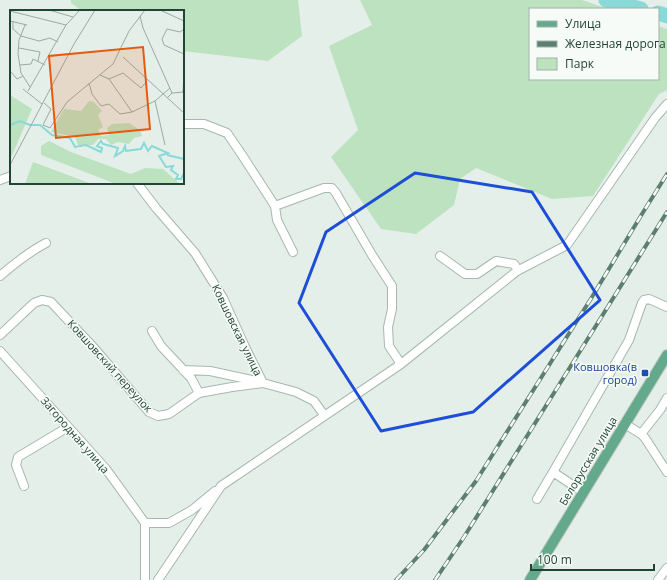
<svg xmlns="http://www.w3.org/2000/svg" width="667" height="580" viewBox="0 0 667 580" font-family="'Open Sans',sans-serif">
<rect width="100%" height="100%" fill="#e5efe9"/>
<path fill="#bce2c0" d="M71 0H298L302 36 268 61 183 51V11H82L71 3Z
M360 0H582L609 9H530V79H658V26L667 29V90L659 94 593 196 552 199 476 168 460 179 454 205 416 234 381 229 331 157 358 130 329 46 372 25Z"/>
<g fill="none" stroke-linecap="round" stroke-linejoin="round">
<path stroke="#88d9d8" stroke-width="15" d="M606 0 641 9
M658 13 667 16"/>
<defs>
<path id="minor" d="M183 124H204L227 133 242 155 275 206 277 220 293 252
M0 180 11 176
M137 183 156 208 195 253 223 298 245 347 263 383 296 392 314 401 324 415
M275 206 324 188H332L336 193 372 255 392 286V309L388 327 389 346 401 364
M440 256 465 274H477L496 261 514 264 516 267 517 271
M0 276C15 263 29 252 46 243
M152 331 161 346 191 378 199 393
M0 335 34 303 42 300 51 302 95 349 149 412 158 416 169 414 199 393 232 387 263 383
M0 351 106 469 145 523
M183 370 210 371 257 381
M625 424 641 434 645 438 667 472
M641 434 660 410 667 398
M553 472 583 492
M24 486 16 465 18 457 68 427
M537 499 553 472 629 340 642 303 644 300 649 299 667 307
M145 523H169L192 510 215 491
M145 580V523
M158 580 221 486 401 364 517 271 567 245 655 118 667 104
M658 580 667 568"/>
<path id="major" d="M530 580 667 355"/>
</defs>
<use href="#minor" stroke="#a6b8af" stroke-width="10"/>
<use href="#major" stroke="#c1cbc6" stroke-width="12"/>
<use href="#minor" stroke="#fff" stroke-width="8"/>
<use href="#major" stroke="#65a98c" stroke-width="10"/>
<defs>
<path id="rail" d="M396 580 424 550 476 481 592 297 642 214 667 174
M435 580 464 537 667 212"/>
</defs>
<use href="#rail" stroke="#5c7f70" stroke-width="4"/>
<use href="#rail" stroke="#f6fbf8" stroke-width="2.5" stroke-dasharray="8" stroke-linecap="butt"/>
</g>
<path fill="none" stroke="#1d4ed8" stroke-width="3" stroke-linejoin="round" d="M415 173 532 192 600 300 473 412 381 431 299 303 326 232Z"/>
<rect fill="#1a4fb4" stroke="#f6fbf8" stroke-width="1.5" x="641" y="369" width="8" height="8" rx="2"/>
<g text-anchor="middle" stroke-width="3" stroke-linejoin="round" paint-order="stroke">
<g font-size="11" fill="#214435" stroke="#f6fbf8">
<text transform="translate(237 330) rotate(64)" y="4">Ковшовская улица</text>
<text transform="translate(110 366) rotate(48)" y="4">Ковшовский переулок</text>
<text transform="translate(75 435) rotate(49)" y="4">Загородная улица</text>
<text transform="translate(588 461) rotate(-59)" y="4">Белорусская улица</text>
</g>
<g font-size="11" fill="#164399" stroke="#f6fbf8" text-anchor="end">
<text x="637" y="371">Ковшовка(в<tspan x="637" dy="13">город)</tspan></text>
</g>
</g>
<g transform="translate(10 10)">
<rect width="174" height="174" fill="#e5efe9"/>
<path d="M0 85 22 99 0 150ZM79 91 84 92 92 101 88 105 93 117 88 120 91 126 99 125 97 118 102 114 119 113 130 120 132 126 124 128 119 134 108 132 101 135 96 129H88L83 135H68L65 127 41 122 54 99 71 101ZM39 131 61 142 121 164 135 158 153 159 170 174H106L31 145V136ZM23 152 82 174H15Z" fill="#bce2c0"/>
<path fill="none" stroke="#88d9d8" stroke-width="2" d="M0 121V115L10 111 20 115H30L42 125 60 128 65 137 76 135 91 142 92 138 87 136 91 131 93 134 108 138 105 146 113 141 115 136 116 141 123 140 131 139 134 133 138 141 142 136 158 143 149 146 156 157 163 156 161 160 168 165 166 169H171L174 163M157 145 174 149"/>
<path fill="none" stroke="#97aba1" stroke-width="1" d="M39 0 63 7M150 0 174 11M0 1 56 15M130 6 133 18 162 83M0 11 17 15M3 11V19L11 26 29 31 40 28 48 32M15 15 9 30 8 44 11 63 20 77M174 19 170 22 157 19 152 29 154 35 174 44M9 38 30 42 28 51M113 47 174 103M10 55 21 54 23 49 35 55M0 61 7 69 13 66M90 65 99 69 122 102M99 69 113 63 131 78 137 71M79 73 82 84 91 96 99 94 110 104 122 102 145 91 160 78M13 79 32 94M18 81 56 15 70 0M173 82 174 63M157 88 162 83 174 82M145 91 155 135M34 93 41 99 33 115 40 118 57 92 103 54 119 21 135 0M0 155 64 34 85 0"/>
<path fill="#e8590c" fill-opacity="0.15" stroke="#e8590c" stroke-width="2" d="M133 37 140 119 46 128 39 46Z"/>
<rect width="174" height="174" fill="none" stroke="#214435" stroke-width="2"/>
</g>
<rect x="529" y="8" width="130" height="72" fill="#f6fbf8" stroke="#a1b2aa"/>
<rect x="537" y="21" width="20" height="6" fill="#65a98c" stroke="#a1b2aa"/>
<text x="565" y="28" font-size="12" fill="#214435">Улица</text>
<rect x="537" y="41" width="20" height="6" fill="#5c7f70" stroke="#a1b2aa"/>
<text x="565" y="48" font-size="12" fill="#214435">Железная дорога</text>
<rect x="537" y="58" width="20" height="12" fill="#bce2c0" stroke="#a1b2aa"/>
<text x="565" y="68" font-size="12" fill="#214435">Парк</text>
<path d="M531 564v6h123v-6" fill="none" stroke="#214435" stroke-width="2"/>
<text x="537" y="564" font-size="12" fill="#214435" stroke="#f6fbf8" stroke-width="3" paint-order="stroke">100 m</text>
</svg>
